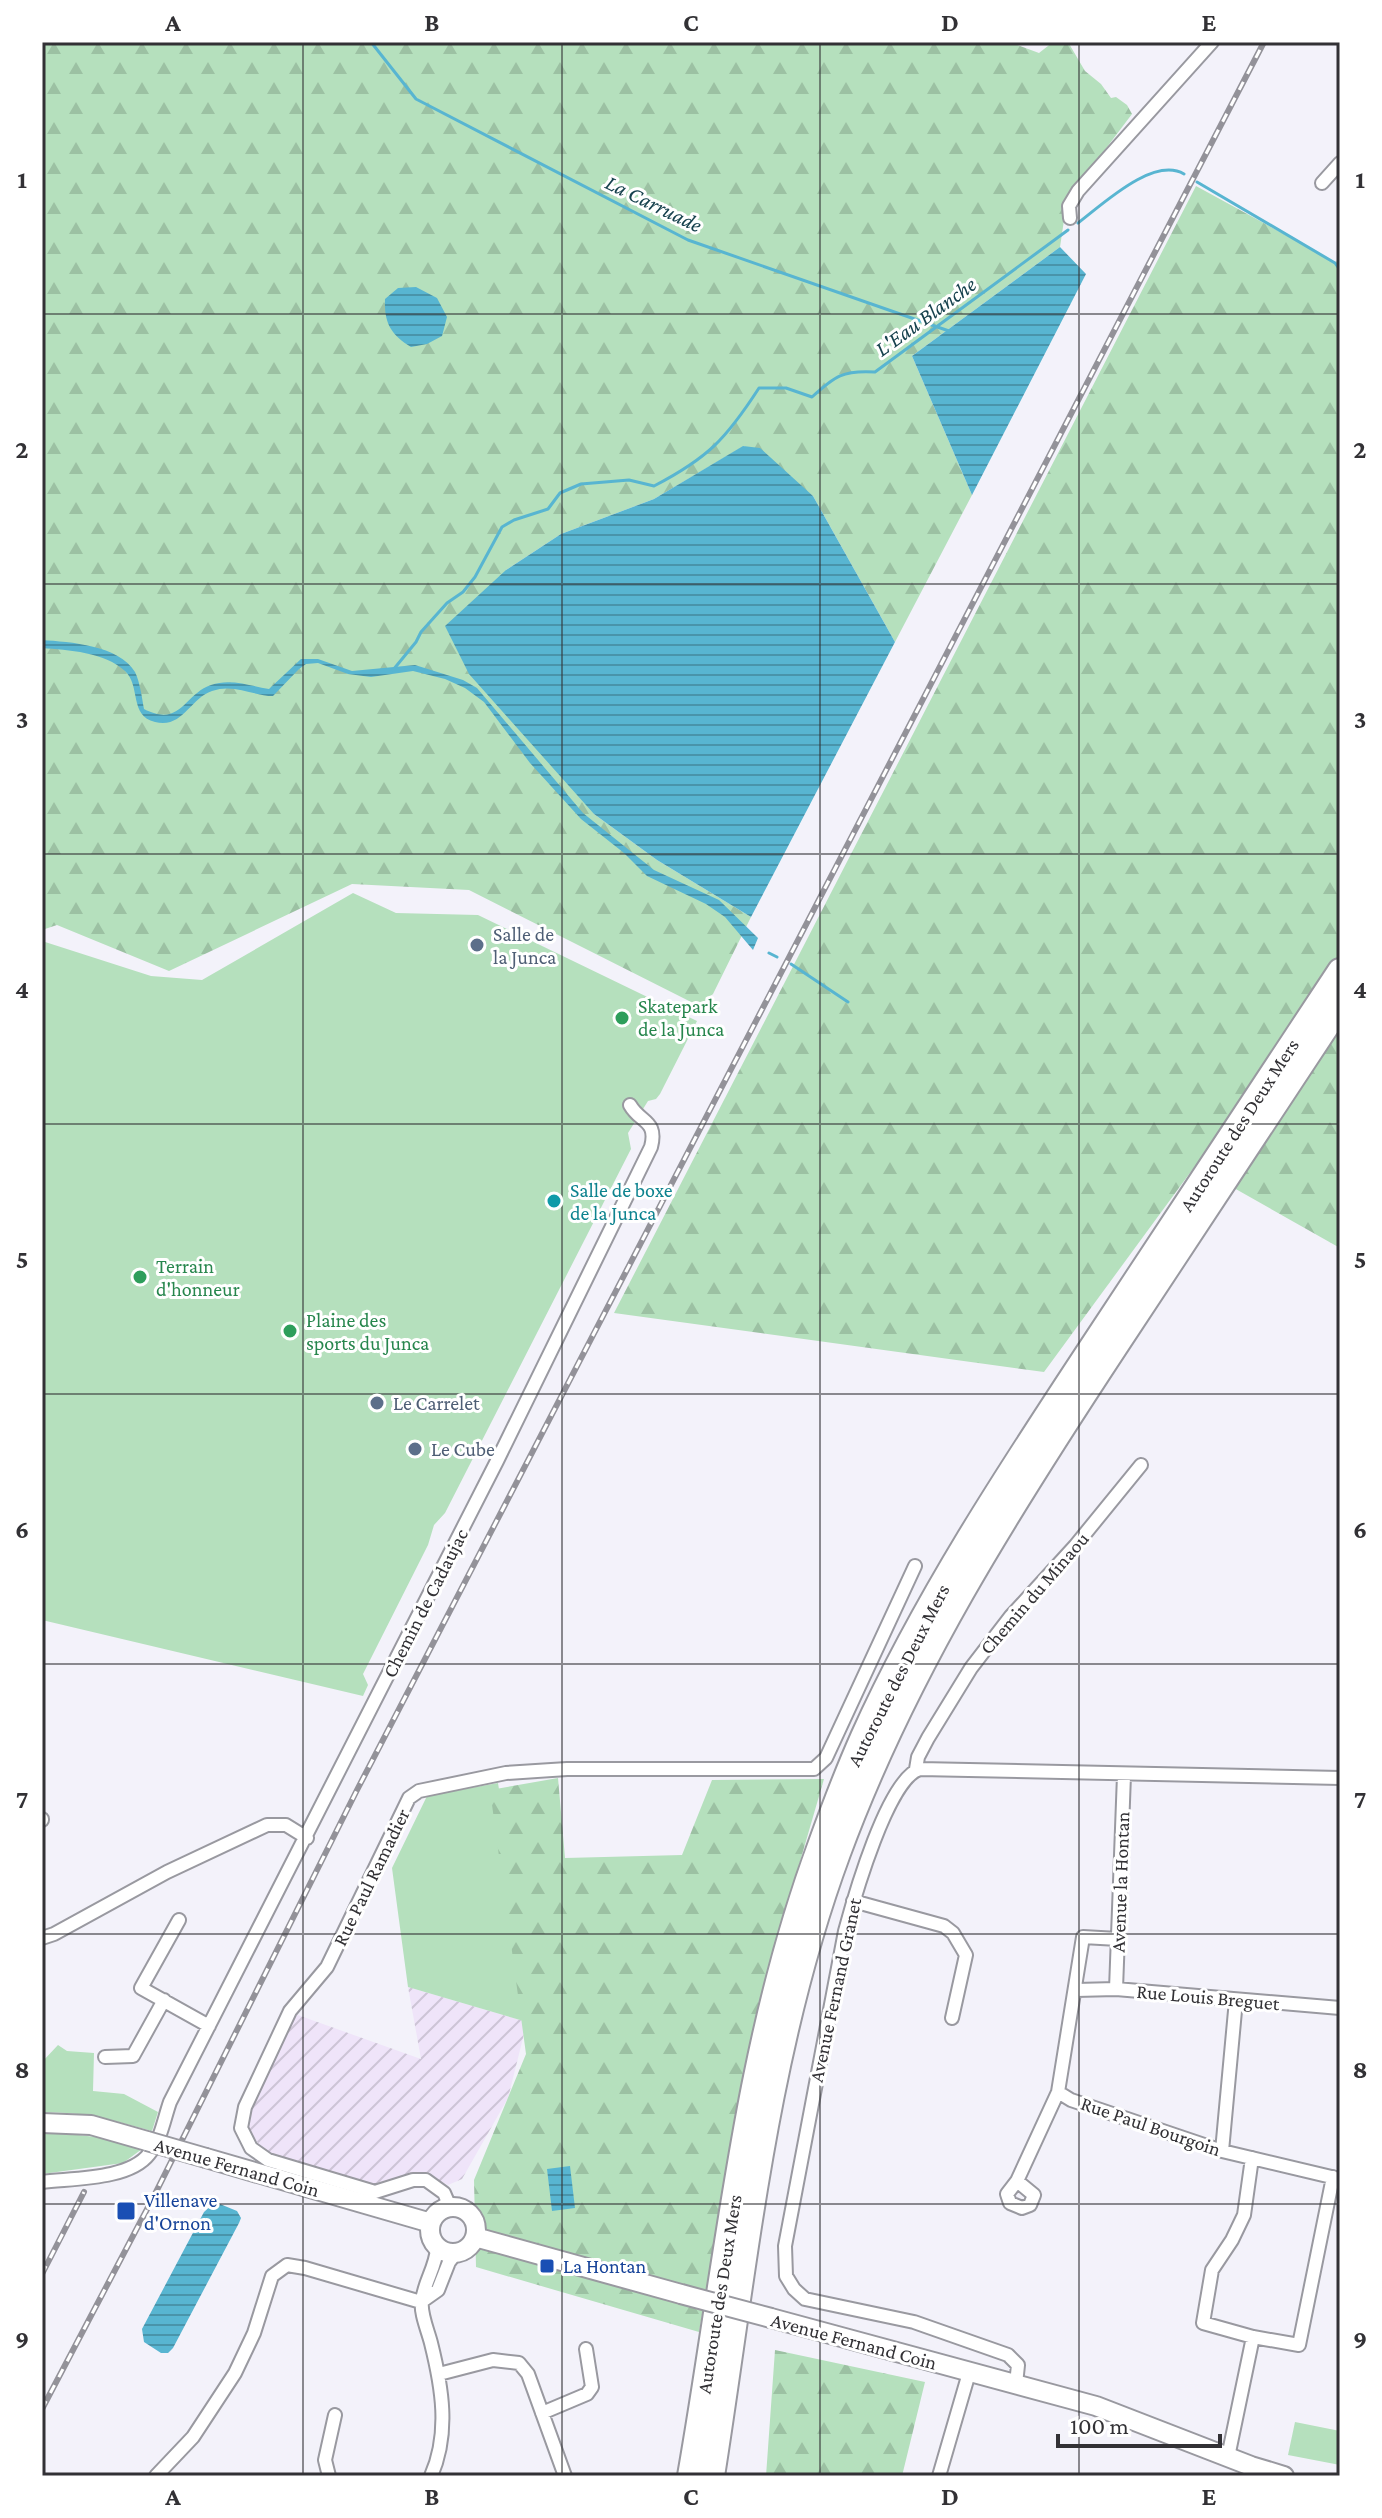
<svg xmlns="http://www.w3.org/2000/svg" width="1382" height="2518" viewBox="0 0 1382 2518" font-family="'Crimson Pro',serif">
<defs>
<pattern id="industrial-furrows" width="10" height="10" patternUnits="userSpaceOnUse" patternTransform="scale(2)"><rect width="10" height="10" fill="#efe4f9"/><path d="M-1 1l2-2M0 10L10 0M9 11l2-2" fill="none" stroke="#cdc4d6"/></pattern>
<pattern id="forest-firs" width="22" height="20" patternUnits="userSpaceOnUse" patternTransform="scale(2)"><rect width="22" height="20" fill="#b5e0bd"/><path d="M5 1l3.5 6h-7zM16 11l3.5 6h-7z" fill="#9cc1a3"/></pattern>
<pattern id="water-rules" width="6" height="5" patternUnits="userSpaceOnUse" patternTransform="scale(2)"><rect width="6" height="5" fill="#58b5d1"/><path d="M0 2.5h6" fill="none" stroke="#4994aa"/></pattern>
</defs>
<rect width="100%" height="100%" fill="#f3f2fa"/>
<path fill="url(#industrial-furrows)" d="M408 1987 527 2022 508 2098 462 2179 448 2185 422 2172 373 2185 272 2155 262 2149 250 2132 248 2121 250 2108 295 2014 421 2059Z"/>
<path fill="#b5e0bd" d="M353 893 396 913 478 915 697 1021 660 1094 656 1099 648 1101 628 1133 631 1149 445 1513 434 1525 428 1545 363 1674 368 1685 363 1696 42 1620V941L151 976 202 980Z
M498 1783 535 2017 527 2022 408 1987 392 1868 427 1796Z
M58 2045 67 2051 94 2053 93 2091 124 2094 158 2112 152 2131C116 2121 80 2110 42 2113V2062Z
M60 2133 96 2137 142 2149 123 2163 42 2174V2134Z
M1295 2422 1340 2431V2465L1288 2455Z"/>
<path fill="url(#forest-firs)" d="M42 42H1009L1039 53 1053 42H1068L1085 71 1101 84 1111 98 1116 97 1127 105 1132 114 1067 200 1060 247 912 356 972 495 895 642 813 496 744 446 654 499 561 534 506 570 594 814 657 860 751 917 713 994 699 1006 469 890 352 884 169 971 57 925 42 930Z
M1196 186 1335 262 1340 260V1248L1195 1166 1044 1372 614 1313Z
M558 1778 565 1858 682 1855 712 1780 824 1779 770 1965 737 2110 699 2332 476 2267 474 2180 526 2054 490 1790Z
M775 2350 925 2382 902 2476H766Z"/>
<path fill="url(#water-rules)" d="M1060 247 1086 274 972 495 912 356Z
M416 287 437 298 447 317 442 336 427 344 411 347C391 335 384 323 385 299L398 288Z
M743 446 760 448 813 496 895 642 751 917 657 860 594 814 469 674 445 626 506 570 561 534 654 499Z
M42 640C70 642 119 645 135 672 140 682 142 698 144 709 181 728 184 694 211 685 230 678 251 686 269 689L301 659H318L352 671 415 665 463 680 477 688 583 813 654 870 719 900 758 938 753 950 725 917 706 904 647 876 624 853 581 819 530 763 484 702 465 688 445 679 413 671 371 677 348 674 318 663 306 664 299 669 273 696C253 696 234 683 212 691 190 698 183 729 155 722 129 716 141 686 125 671 105 652 68 650 42 648Z
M570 2166 575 2208 552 2211 547 2169Z
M215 2202 237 2211 241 2218 239 2223 173 2348 168 2353H161L144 2342 142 2329 204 2212Z"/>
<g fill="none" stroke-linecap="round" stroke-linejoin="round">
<path stroke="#58b5d1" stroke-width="3" d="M371 42 416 99 688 240 949 331
M1197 182 1335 263 1340 270
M1078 223C1102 205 1153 156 1184 174
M393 670 416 642 421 632 447 603 463 592 475 577 502 527 514 520 548 509 560 493 581 484 629 480 654 486C708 458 726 439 759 388H786L812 397C835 376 843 370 875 372L1068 230
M769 953 777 957
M791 964 848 1002"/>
<defs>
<path id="minor" d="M1322 183 1340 163
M1070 218 1069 206 1078 191 1212 42
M916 1769 918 1757 928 1738 971 1668 1011 1616 1075 1546 1141 1465
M42 1820V1819
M853 1901 944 1926 953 1933 966 1955 952 2018
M179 1920 141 1988 209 2026
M42 1938 54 1934 167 1872 267 1825H286L307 1838
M1118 1939 1083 1937 1058 2092 1071 2100 1222 2151 1340 2179
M1116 1989 1124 1775
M1076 1990 1116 1989 1340 2008
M105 2057 133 2056 164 2000
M1222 2151 1236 2000
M1252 2158 1244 2215 1232 2240 1212 2270 1203 2323 1253 2337 1299 2345 1333 2177
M1017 2181 1034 2195 1030 2205 1022 2208 1010 2203 1007 2194 1017 2181 1058 2092
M42 2182C72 2178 129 2180 149 2154 161 2140 164 2119 170 2102L497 1461 651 1147C658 1120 640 1123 630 1105
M450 2207 444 2193 426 2180H413L375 2192 268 2160 251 2148 241 2128 245 2107 290 2011 327 1967 409 1798 419 1791 506 1773 567 1769H814L826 1758 915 1566
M421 2302 438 2290 449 2262 456 2253
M439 2374 493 2360 519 2363 528 2374 565 2476
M1016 2384 1018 2365 1008 2355 914 2322 805 2299 794 2289 786 2276 785 2246 845 1931C854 1898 888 1778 920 1769L1340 1778
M542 2413 587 2394 592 2387 586 2349
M1228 2457 1253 2337
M156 2476 193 2437 235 2373 254 2333 272 2276 287 2265 305 2268 421 2302
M329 2476 325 2460 335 2415
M431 2476C450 2433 442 2387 431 2343 428 2331 420 2313 422 2301 424 2282 436 2267 437 2248
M939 2476 969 2373"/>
<path id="secondary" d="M42 2123 91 2125 147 2141
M206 2158 431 2223
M430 2230a23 23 0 1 1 46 0a23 23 0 1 1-46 0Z
M475 2237 681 2294
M771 2318 1096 2406 1251 2466 1284 2476"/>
<path id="motorway" d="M690 2476C727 2266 745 2048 820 1846 833 1810 847 1773 863 1737 928 1593 1018 1459 1105 1327 1183 1208 1262 1090 1340 971
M712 2476C745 2267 764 2053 838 1853 905 1671 1009 1508 1115 1347 1190 1233 1265 1120 1340 1006"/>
</defs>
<use href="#minor" stroke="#9999a0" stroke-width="16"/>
<use href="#secondary" stroke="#9999a0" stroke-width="22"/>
<use href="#motorway" stroke="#9999a0" stroke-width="28"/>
<use href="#minor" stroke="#fff" stroke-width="12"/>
<use href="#secondary" stroke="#fff" stroke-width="18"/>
<use href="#motorway" stroke="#fff" stroke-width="24"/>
<defs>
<path id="rail" d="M42 2274 84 2192
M42 2409 155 2194 357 1790 1264 42"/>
</defs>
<use href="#rail" stroke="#939299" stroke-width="6"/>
<use href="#rail" stroke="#fff" stroke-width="3" stroke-dasharray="9" stroke-linecap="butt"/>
<defs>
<path id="secondary-bridge" d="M147 2141 206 2158
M681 2294 771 2318"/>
</defs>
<use href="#secondary-bridge" stroke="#9999a0" stroke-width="22" stroke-linecap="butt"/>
<use href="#secondary-bridge" stroke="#fff" stroke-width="18"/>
</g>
<path fill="none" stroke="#323135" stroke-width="2" stroke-opacity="0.55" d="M303 42V2476M562 42V2476M820 42V2476M1079 42V2476M42 314H1340M42 584H1340M42 854H1340M42 1124H1340M42 1394H1340M42 1664H1340M42 1934H1340M42 2204H1340"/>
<g fill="#5c6f8a" stroke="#fff" stroke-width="3">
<circle cx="477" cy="945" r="8"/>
<circle cx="377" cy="1403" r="8"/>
<circle cx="415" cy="1449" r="8"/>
</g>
<g fill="#2e9e5b" stroke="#fff" stroke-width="3">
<circle cx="622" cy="1018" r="8"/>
<circle cx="140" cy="1277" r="8"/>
<circle cx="290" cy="1331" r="8"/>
</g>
<circle fill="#0f9aa8" stroke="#fff" stroke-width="3" cx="554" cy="1201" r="8"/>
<g fill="#1a4fb4" stroke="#fff" stroke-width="3">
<rect x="116" y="2201" width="20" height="20" rx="4"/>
<rect x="539" y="2258" width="16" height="16" rx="4"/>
</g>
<g text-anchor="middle" stroke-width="6" stroke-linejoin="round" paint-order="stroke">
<g font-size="20" fill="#4e5e75" stroke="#fff" text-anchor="start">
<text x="493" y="941">Salle de<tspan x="493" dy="23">la Junca</tspan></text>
<text x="393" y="1410">Le Carrelet</text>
<text x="431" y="1456">Le Cube</text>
</g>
<g font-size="20" fill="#27864d" stroke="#fff" text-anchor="start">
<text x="638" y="1013">Skatepark<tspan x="638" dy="23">de la Junca</tspan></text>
<text x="156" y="1273">Terrain<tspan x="156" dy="23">d'honneur</tspan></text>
<text x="306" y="1327">Plaine des<tspan x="306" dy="23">sports du Junca</tspan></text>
</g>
<g font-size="20" fill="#323135" stroke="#fff">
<text transform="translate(1239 1125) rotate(-57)" y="7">Autoroute des Deux Mers</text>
<text transform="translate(1034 1593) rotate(-49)" y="7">Chemin du Minaou</text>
<text transform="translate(425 1603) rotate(-63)" y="7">Chemin de Cadaujac</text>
<text transform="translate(898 1675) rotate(-63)" y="7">Autoroute des Deux Mers</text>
<text transform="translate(371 1877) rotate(-64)" y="7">Rue Paul Ramadier</text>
<text transform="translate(1120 1882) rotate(-88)" y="7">Avenue la Hontan</text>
<text transform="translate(835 1990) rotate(-78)" y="7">Avenue Fernand Granet</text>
<text transform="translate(1208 1997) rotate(5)" y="7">Rue Louis Breguet</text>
<text transform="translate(1151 2126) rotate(19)" y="7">Rue Paul Bourgoin</text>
<text transform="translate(237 2167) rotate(16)" y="7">Avenue Fernand Coin</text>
<text transform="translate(719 2294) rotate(-81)" y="7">Autoroute des Deux Mers</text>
<text transform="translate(854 2341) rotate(15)" y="7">Avenue Fernand Coin</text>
</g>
<g font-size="20" fill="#0d838f" stroke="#fff" text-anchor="start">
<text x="570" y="1197">Salle de boxe<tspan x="570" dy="23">de la Junca</tspan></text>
</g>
<g font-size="20" fill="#164399" stroke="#fff" text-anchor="start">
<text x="144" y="2207">Villenave<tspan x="144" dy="23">d'Ornon</tspan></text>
<text x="563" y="2273">La Hontan</text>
</g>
<g font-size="22" font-style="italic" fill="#16414d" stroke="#fff">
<text transform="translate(654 203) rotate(26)" y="8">La Carruade</text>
<text transform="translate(925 316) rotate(-36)" y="8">L'Eau Blanche</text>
</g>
</g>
<rect width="1382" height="2518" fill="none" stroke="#ffffff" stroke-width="88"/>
<path d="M1058 2434v12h162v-12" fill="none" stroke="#323135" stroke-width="4"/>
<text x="1070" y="2434" font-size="24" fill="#323135" stroke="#ffffff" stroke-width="6" paint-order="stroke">100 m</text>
<rect x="44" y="44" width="1294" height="2430" fill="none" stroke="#323135" stroke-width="3"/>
<g font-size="26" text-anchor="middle" font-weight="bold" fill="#323135">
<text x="173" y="31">A</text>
<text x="432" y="31">B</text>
<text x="691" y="31">C</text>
<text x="950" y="31">D</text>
<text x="1209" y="31">E</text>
<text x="22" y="188">1</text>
<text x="1360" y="188">1</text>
<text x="22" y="458">2</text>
<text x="1360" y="458">2</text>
<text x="22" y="728">3</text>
<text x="1360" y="728">3</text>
<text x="22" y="998">4</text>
<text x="1360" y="998">4</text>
<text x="22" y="1268">5</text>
<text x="1360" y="1268">5</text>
<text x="22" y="1538">6</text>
<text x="1360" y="1538">6</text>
<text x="22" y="1808">7</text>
<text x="1360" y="1808">7</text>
<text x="22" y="2078">8</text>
<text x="1360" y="2078">8</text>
<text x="22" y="2348">9</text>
<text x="1360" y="2348">9</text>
<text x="173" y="2505">A</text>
<text x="432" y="2505">B</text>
<text x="691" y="2505">C</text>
<text x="950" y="2505">D</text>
<text x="1209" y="2505">E</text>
</g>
</svg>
